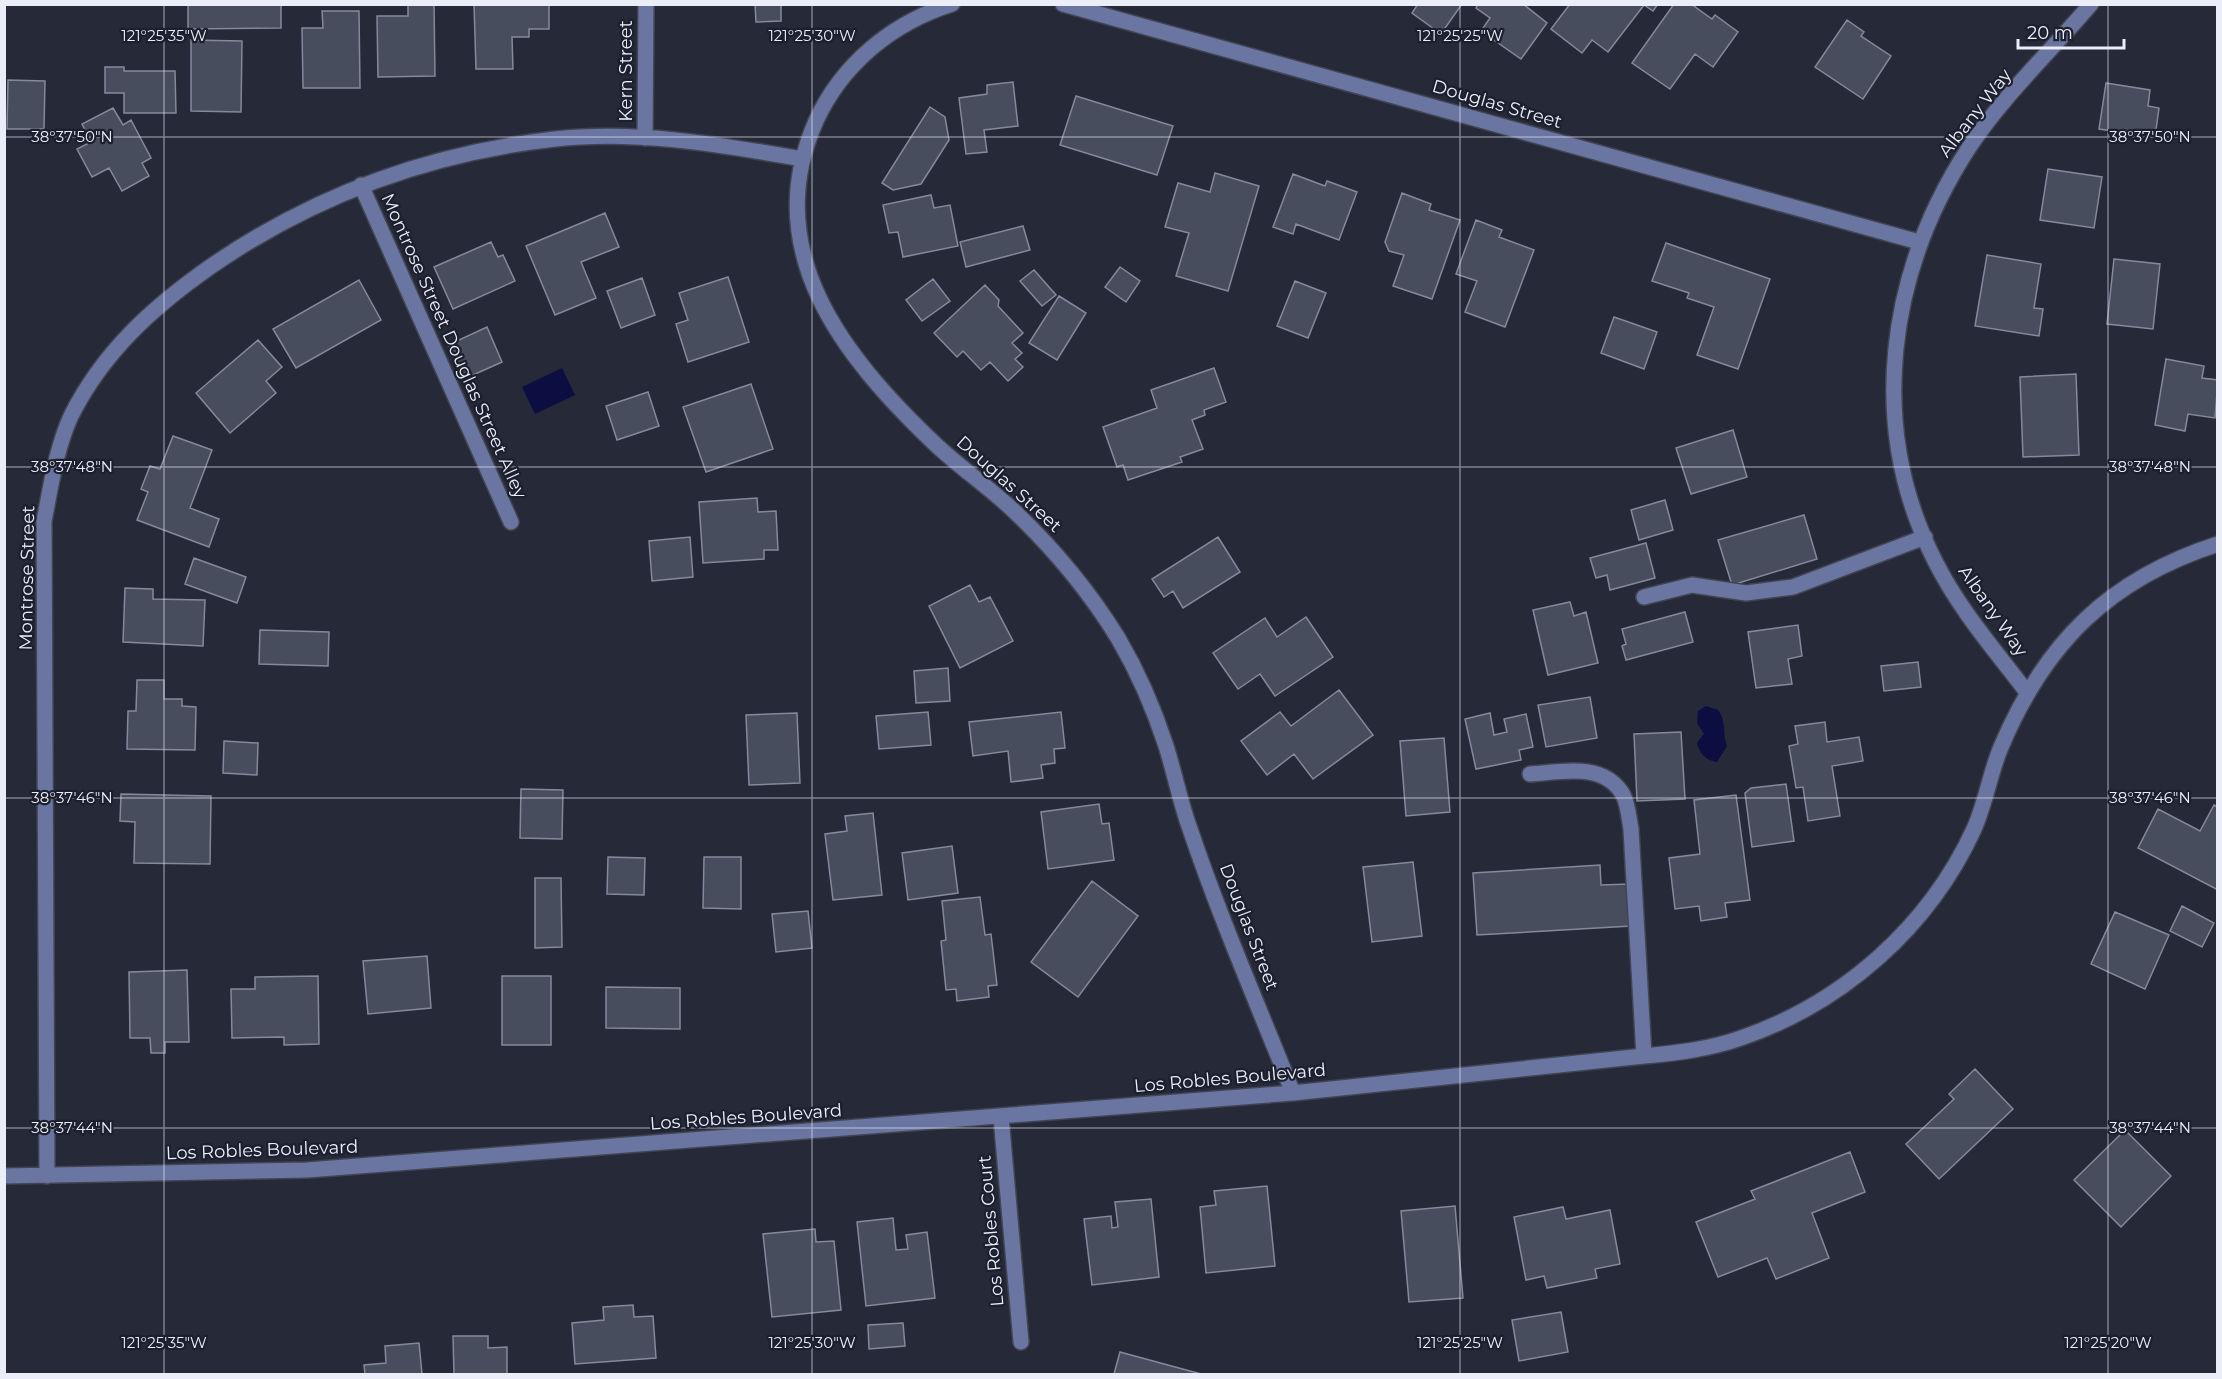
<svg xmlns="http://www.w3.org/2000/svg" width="2222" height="1379" viewBox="0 0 2222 1379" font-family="Montserrat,sans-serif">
<rect width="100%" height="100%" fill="#252938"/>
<path fill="#0c0d40" d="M562 368 575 395 535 414 522 387Z
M1706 706 1718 710C1727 722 1722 734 1727 746L1717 762C1707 761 1699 753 1697 743L1704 734 1697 723 1698 711Z"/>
<path fill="#484d5d" stroke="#84899c" stroke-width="1.5" d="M188 4H281V28L188 29Z
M408 4H434L435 76 378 77 377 16H408Z
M474 4H549V29H529V37H512L513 69H476Z
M755 4H781V21L756 22Z
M1418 4H1462L1441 34 1412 13Z
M1478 4H1523L1547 23 1521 59 1481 31 1490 18 1476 8Z
M1570 4H1658L1653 11 1644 5 1608 52 1592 40 1582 53 1551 29Z
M1674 4H1691L1712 19 1715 15 1738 32 1713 67 1695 54 1670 89 1632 63Z
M322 11H359L360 88H303L302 28H323Z
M1847 20 1864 32 1861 36 1891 56 1863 99 1815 67Z
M191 40 242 41 241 112 191 111Z
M105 67H124V71H175L176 113H124V93H105Z
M8 80 45 81 44 129H7Z
M1013 82 1018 126 984 130 987 152 966 154 959 98 987 94V85Z
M2106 83 2150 90 2148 106 2159 108 2155 137 2099 129Z
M1076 96 1173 126 1157 175 1060 145Z
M930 107 945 117 949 140 921 184 893 190 882 183Z
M113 108 123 125 131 120 151 158 142 163 149 176 122 191 109 168 92 177 77 149 91 142 82 124Z
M2048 169 2102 177 2094 228 2040 220Z
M1215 173 1259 186 1228 291 1176 276 1189 233 1165 227 1178 183 1210 192Z
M1293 174 1325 186 1327 181 1357 192 1339 240 1296 224 1293 234 1273 227Z
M1402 193 1431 204 1429 210 1460 220 1432 299 1393 286 1404 255 1389 251 1385 242Z
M931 195 934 208 950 205 958 246 903 257 898 232 889 233 883 205Z
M605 213 619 247 581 262 596 298 555 315 526 246Z
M1476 220 1502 230 1499 237 1534 250 1505 327 1465 312 1477 281 1456 274Z
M1023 226 1030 250 966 267 960 242Z
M491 242 498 257 503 255 515 281 453 309 434 267Z
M1666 243 1770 279 1738 369 1697 355 1714 307 1687 298 1689 293 1652 281Z
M1987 255 2041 264 2034 308 2043 309 2039 336 1975 326Z
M2114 259 2160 264 2153 329 2107 324Z
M1120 267 1140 281 1126 302 1105 287Z
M1034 270 1056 295 1042 306 1020 281Z
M728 277 749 342 688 362 676 324 688 320 679 293Z
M642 278 655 315 621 328 607 291Z
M933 279 950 301 922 321 906 300Z
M359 280 381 320 296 368 273 329Z
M1295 281 1326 293 1308 338 1277 326Z
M985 285 999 300 998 306 1023 333 1012 343 1022 353 1015 359 1023 367 1008 381 990 362 981 370 963 351 957 357 934 333Z
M1059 296 1086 313 1057 360 1029 343Z
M1614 317 1657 332 1644 369 1601 353Z
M487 327 502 362 464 379 448 345Z
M258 340 282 367 266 381 276 393 230 433 196 393Z
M2166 359 2204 366 2202 378 2218 380 2215 418 2188 414 2185 431 2155 425Z
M1214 368 1226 402 1204 410 1205 415 1192 420 1203 449 1180 457 1182 462 1128 480 1123 465 1117 467 1103 427 1157 408 1151 390Z
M2076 374 2079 455 2023 457 2020 377Z
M751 384 773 449 706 472 683 407Z
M648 392 659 426 617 440 606 406Z
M1733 430 1747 477 1691 494 1676 448Z
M173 436 212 450 190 508 219 519 209 547 137 520 148 492 141 489 150 466 160 469Z
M757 498 758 512 776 511 778 550H764V559L703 563 699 502Z
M1665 500 1673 530 1639 540 1631 510Z
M1804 515 1817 559 1732 585 1718 540Z
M690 537 693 577 652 581 649 541Z
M1218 537 1240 572 1183 608 1173 591 1164 597 1152 579Z
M1646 543 1655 578 1610 590 1607 575 1596 578 1590 558Z
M194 558 246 577 237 603 185 584Z
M970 585 979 602 990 597 1013 641 960 668 929 606Z
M125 588 153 589V599L205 600 203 646 123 642Z
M1570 602 1574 616 1586 612 1598 663 1548 675 1533 610Z
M1685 612 1693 642 1626 660 1622 646 1626 644 1622 629Z
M1306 617 1333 657 1275 696 1260 674 1238 689 1213 653 1265 618 1277 637Z
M1798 625 1802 656 1788 659 1792 684 1756 688 1748 632Z
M260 630 329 632 328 666 259 664Z
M1918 662 1921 687 1884 691 1881 666Z
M948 668 950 701 916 703 914 671Z
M137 680H164V699H182V706L196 707 195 750 127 749 128 711H136Z
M1339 690 1373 735 1313 779 1294 754 1267 775 1241 741 1280 712 1291 726Z
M1590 697 1597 738 1546 747 1538 705Z
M928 712 931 745 879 749 876 716Z
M1061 712 1065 748 1054 749 1055 763 1041 765 1043 778 1011 782 1008 751 973 756 969 722Z
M797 713 800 783 749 785 746 715Z
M1490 713 1494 735 1507 732 1504 719 1526 714 1533 747 1519 750 1521 760 1476 769 1465 719Z
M1825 722 1827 742 1859 737 1863 761 1832 766 1840 816 1808 821 1803 787 1796 788 1789 746 1798 744 1795 726Z
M1681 732 1685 799 1637 801 1634 734Z
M1444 738 1450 812 1406 816 1400 741Z
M224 741 258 743 257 775 223 773Z
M1786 784 1794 841 1752 847 1745 793 1751 788Z
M521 789 563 790 562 839 520 838Z
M121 794 211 796 210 864 134 863 135 822 120 821Z
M1736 795 1750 900 1725 903 1727 917 1701 921 1699 906 1675 909 1669 858 1700 854 1694 800Z
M1099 804 1102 824 1109 823 1114 860 1048 869 1041 812Z
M2214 805 2218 807V890L2138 848 2158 809 2200 831Z
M873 813 882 895 833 900 825 834 847 831 845 816Z
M952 846 958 893 908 900 902 853Z
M608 857 645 858 644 895 607 894Z
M704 857H741V909L703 908Z
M1413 862 1422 936 1372 942 1363 867Z
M1600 865 1601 885 1629 884 1631 926 1477 935 1473 873Z
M535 878H561L562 947 535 948Z
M1092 881 1138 916 1078 997 1031 962Z
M980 897 985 935 991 934 997 985 988 986 989 997 957 1001 956 989 946 990 941 941 946 940 942 901Z
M2182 906 2214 923 2202 947 2170 931Z
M808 911 812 948 776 952 772 914Z
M2115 912 2169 935 2145 989 2091 964Z
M427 956 431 1008 368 1014 363 961Z
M187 970 189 1042H165V1053H151L150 1038H130L129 972Z
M318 976 319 1044 284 1045V1037L232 1038 231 989H255V977Z
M502 976H551V1045H502Z
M606 987 680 988V1029L606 1028Z
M1975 1069 2013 1109 1939 1179 1906 1144 1954 1099 1949 1094Z
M2125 1130 2171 1176 2121 1227 2074 1180Z
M1850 1152 1865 1192 1812 1213 1829 1258 1776 1279 1767 1258 1718 1277 1696 1222 1755 1199 1751 1191Z
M1267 1186 1275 1266 1206 1273 1200 1207 1216 1205 1214 1191Z
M1151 1199 1159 1277 1092 1285 1084 1219 1111 1216 1112 1228 1118 1227 1115 1202Z
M1455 1206 1463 1298 1409 1302 1401 1211Z
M1563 1207 1566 1219 1610 1210 1620 1264 1595 1269 1597 1278 1547 1288 1544 1276 1526 1280 1514 1217Z
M893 1218 896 1250 908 1249 906 1235 927 1232 935 1298 866 1306 857 1222Z
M815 1229 816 1242 834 1241 841 1310 772 1317 763 1234Z
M633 1305 634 1317 653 1316 656 1358 575 1364 572 1323 604 1320 603 1307Z
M1561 1312 1568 1352 1519 1361 1512 1320Z
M903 1323 905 1346 869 1349 868 1325Z
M453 1336H488V1348L507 1347V1374H454Z
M419 1343 422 1374H365L364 1365 386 1363 385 1346Z
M1120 1352 1201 1374H1114Z"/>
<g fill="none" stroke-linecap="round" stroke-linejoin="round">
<defs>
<path id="minor" d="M952 4C892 23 842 64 816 121 758 251 844 357 934 443 959 467 989 487 1014 511 1054 549 1089 591 1118 638 1138 672 1154 709 1166 746 1175 774 1180 802 1190 829 1220 918 1258 1005 1293 1093
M1063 4 1919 242
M645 138 646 4
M361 185 511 522
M1644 597 1692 585 1746 593 1793 587 1925 537
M2026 691C1994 649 1959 609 1935 561 1866 425 1888 271 1970 146 2004 95 2051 51 2091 4
M1530 774C1561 772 1602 762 1622 793 1628 802 1629 819 1631 829L1644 1056
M1001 1117 1021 1342
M4 1176 307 1170 1293 1093 1644 1056C1677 1053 1710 1049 1741 1038 1843 1003 1929 927 1974 829 1986 802 1990 773 2001 747 2045 643 2109 579 2218 544
M47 1176 44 521C51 486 56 449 71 416 103 352 153 307 210 267 314 195 430 153 555 139 639 130 721 145 803 159"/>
</defs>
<use href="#minor" stroke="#414553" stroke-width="18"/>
<use href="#minor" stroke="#6a75a1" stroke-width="15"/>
</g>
<path fill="none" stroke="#ebeef8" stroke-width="1.5" stroke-opacity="0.45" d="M164 4V1374M812 4V1374M1460 4V1374M2108 4V1374M4 137H2218M4 467H2218M4 798H2218M4 1128H2218"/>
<g text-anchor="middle" stroke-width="4.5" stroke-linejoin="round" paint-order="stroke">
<g font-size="18" fill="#ebeef8" stroke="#1c1f2e">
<text transform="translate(626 71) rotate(-90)" y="6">Kern Street</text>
<text transform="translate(1497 104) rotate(16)" y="6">Douglas Street</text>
<text transform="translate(1975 113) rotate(-52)" y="6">Albany Way</text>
<text transform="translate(454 346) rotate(66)" y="6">Montrose Street Douglas Street Alley</text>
<text transform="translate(1009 484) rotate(42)" y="6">Douglas Street</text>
<text transform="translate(27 578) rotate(-89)" y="6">Montrose Street</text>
<text transform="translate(1993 611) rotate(55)" y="6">Albany Way</text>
<text transform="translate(1249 927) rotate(69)" y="6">Douglas Street</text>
<text transform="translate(1230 1078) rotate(-5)" y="6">Los Robles Boulevard</text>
<text transform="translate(746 1117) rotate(-4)" y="6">Los Robles Boulevard</text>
<text transform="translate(262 1150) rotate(-2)" y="6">Los Robles Boulevard</text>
<text transform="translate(991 1231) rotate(-95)" y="6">Los Robles Court</text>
</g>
</g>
<g font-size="15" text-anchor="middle" fill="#ebeef8" stroke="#1c1f2e" stroke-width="4.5" stroke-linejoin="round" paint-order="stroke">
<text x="164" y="41">121°25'35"W</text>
<text x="812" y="41">121°25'30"W</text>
<text x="1460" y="41">121°25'25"W</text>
<text x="72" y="142">38°37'50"N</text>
<text x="2150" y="142">38°37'50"N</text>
<text x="72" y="472">38°37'48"N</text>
<text x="2150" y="472">38°37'48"N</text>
<text x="72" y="803">38°37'46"N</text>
<text x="2150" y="803">38°37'46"N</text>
<text x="72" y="1133">38°37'44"N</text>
<text x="2150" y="1133">38°37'44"N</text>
<text x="164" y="1348">121°25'35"W</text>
<text x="812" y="1348">121°25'30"W</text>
<text x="1460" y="1348">121°25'25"W</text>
<text x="2108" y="1348">121°25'20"W</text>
</g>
<rect width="2222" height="1379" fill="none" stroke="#ebeef8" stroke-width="12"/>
<path d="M2018 39v9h106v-9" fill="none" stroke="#ebeef8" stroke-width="3"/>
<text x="2027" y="39" font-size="18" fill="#ebeef8" stroke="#1c1f2e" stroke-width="4.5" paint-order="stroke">20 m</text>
</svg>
